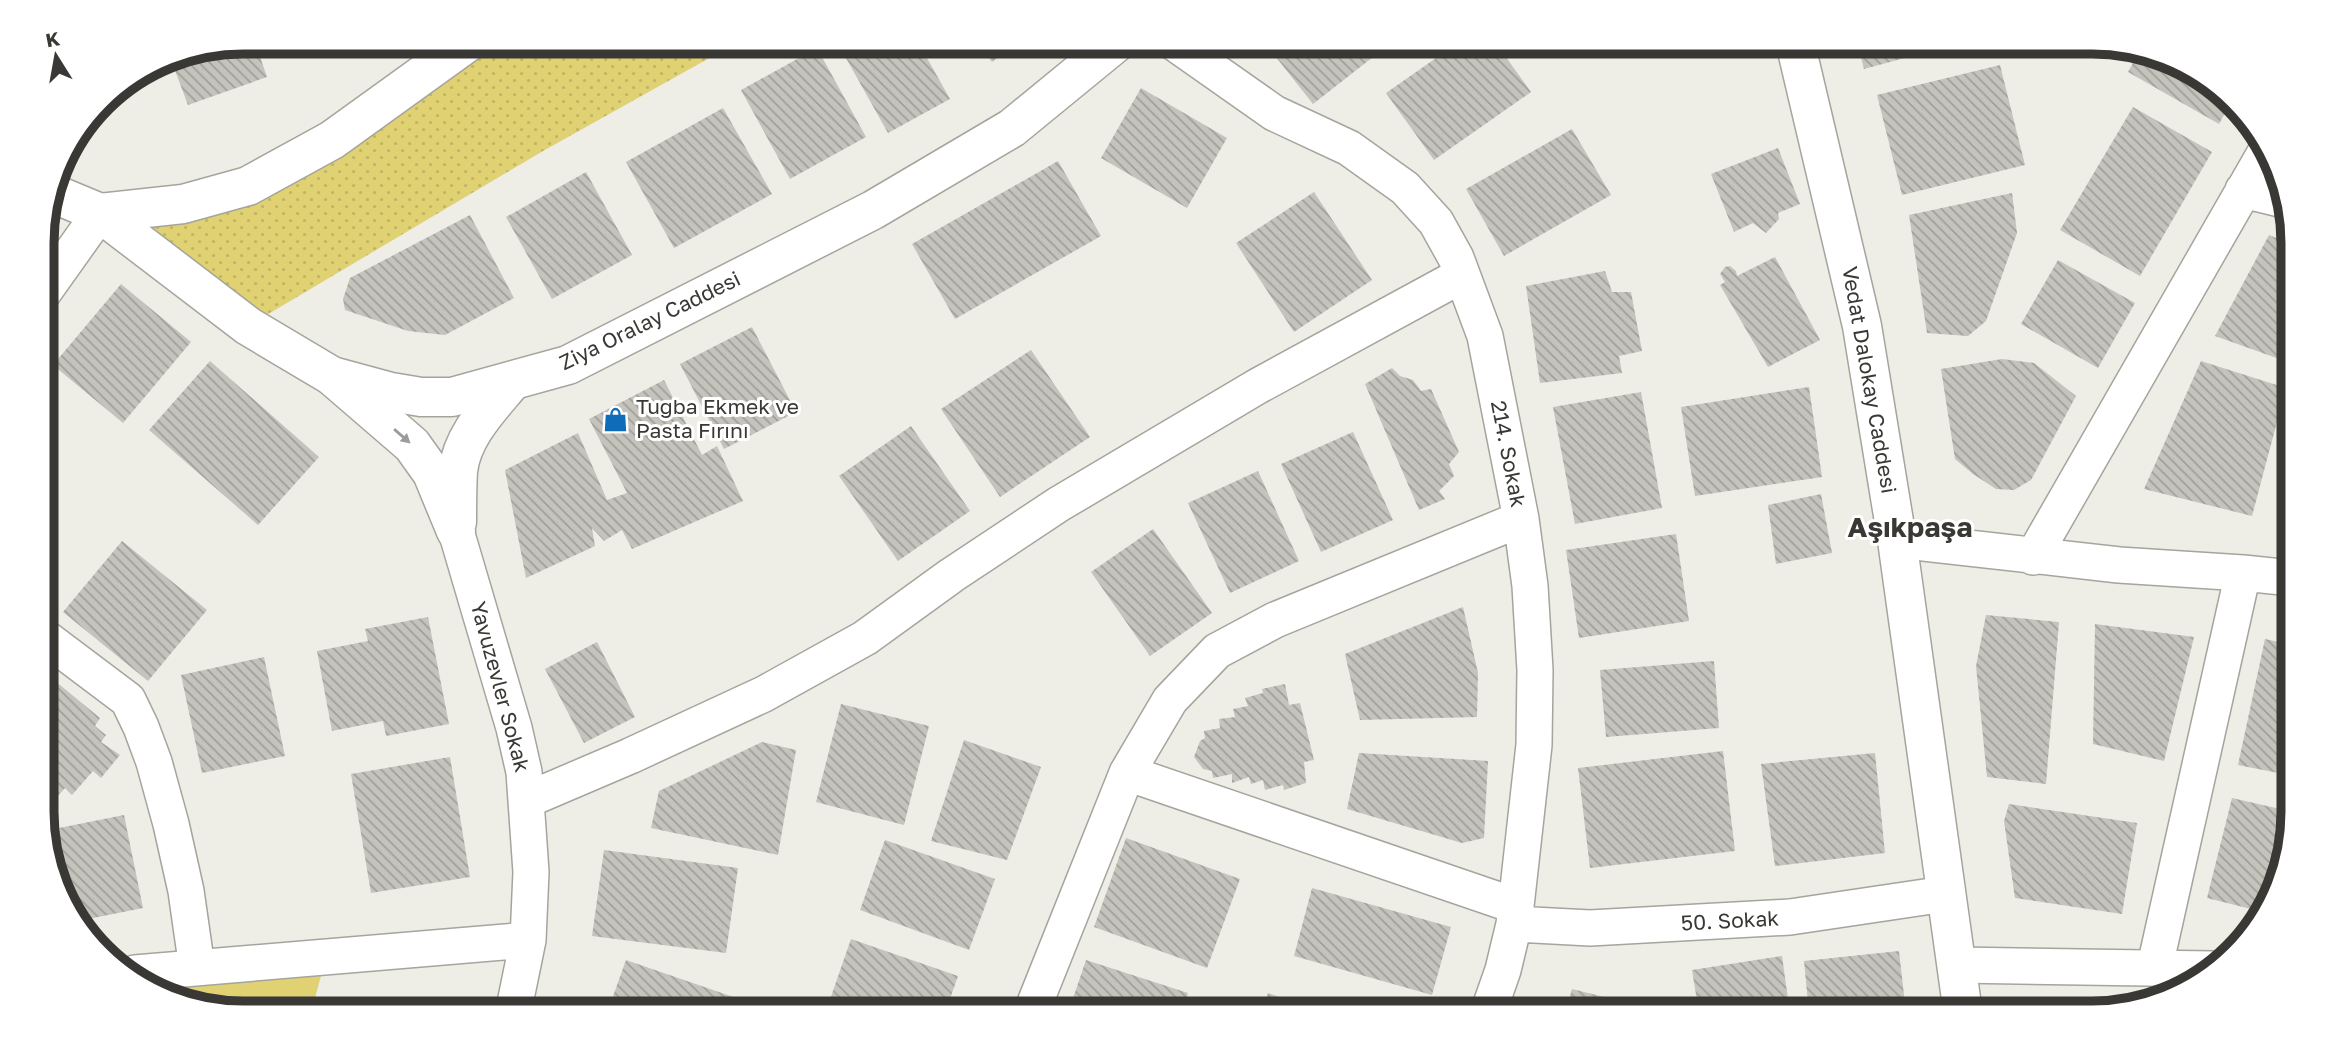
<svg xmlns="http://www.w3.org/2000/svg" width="2335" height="1055" viewBox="0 0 2335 1055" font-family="'Golos Text',sans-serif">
<defs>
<pattern id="park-dots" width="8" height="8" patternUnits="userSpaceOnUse" patternTransform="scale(1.75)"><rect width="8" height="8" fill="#e0d173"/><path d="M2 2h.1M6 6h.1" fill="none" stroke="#c1b464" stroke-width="1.8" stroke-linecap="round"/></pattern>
<pattern id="building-back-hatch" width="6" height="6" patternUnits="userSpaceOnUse" patternTransform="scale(1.75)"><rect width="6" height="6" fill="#c4c3bc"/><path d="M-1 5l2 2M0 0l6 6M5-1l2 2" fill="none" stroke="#a09f9a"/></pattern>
</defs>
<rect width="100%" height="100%" fill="#eeede6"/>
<path fill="#e0d173" d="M326 957 311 1013H244L166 998 135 973Z"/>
<path fill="url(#park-dots)" d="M468 42H738L543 151 248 326 100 213 183 204Z"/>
<path fill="url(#building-back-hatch)" d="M244 42H255L267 77 188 105 170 57Z
M837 42H918L950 99 888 133Z
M977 42H1018L992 62Z
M1264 42H1376L1382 50 1313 104Z
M1459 42H1495L1531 92 1434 160 1386 93Z
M1857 42H1948L1949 46 1864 69Z
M817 48 866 137 790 179 741 90Z
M2139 52 2169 58 2230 104 2219 124 2128 72Z
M2000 65 2025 165 1902 195 1877 95Z
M1141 88 1227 138 1187 208 1101 158Z
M2133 107 2212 152 2140 276 2060 230Z
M723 108 772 194 674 248 626 162Z
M1572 129 1611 195 1504 256 1466 189Z
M1778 148 1800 204 1778 213 1779 219 1766 233 1753 223 1734 232 1711 174Z
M1058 161 1101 236 955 319 912 244Z
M586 172 632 255 552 299 506 217Z
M1314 192 1372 280 1294 332 1236 243Z
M2012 193 2017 233 1986 321 1968 336 1927 333 1909 215Z
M470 215 514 298 445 335 408 331 345 310 343 299 350 278Z
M2269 235 2291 244 2292 337 2282 360 2215 336Z
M1775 257 1820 340 1768 367 1720 285 1725 282 1720 274 1725 267 1730 266 1736 271 1737 276Z
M2058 260 2135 303 2098 368 2021 324Z
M1605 271 1612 292H1631L1642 351 1619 356 1622 373 1540 383 1526 286Z
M121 284 191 342 123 423 53 365Z
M752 327 796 412 724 449 680 364Z
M1031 350 1090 437 1000 497 941 409Z
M2002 359 2034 363 2076 396 2031 480 2014 490 1996 489 1973 474 1955 459 1941 369Z
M210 361 319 457 258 525 149 430Z
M2201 361 2286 388 2252 516 2144 489Z
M1392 368 1400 376 1413 380 1421 391 1431 389 1459 452 1449 464 1454 476 1439 491 1445 499 1419 510 1365 384Z
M664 380 702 455 717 446 743 501 632 549 622 530 604 541 592 528 595 546 526 578 505 470 578 433 607 500 627 493 589 419Z
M1809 387 1822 477 1695 496 1681 407Z
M1641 392 1662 508 1575 524 1553 407Z
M911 426 970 511 898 561 839 476Z
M1353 432 1393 520 1321 552 1281 464Z
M1258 471 1299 561 1230 593 1188 503Z
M2291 480H2292V509L2284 507Z
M1821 494 1832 553 1776 564 1768 505Z
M1153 529 1212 613 1150 656 1091 572Z
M1676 534 1689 621 1579 638 1566 550Z
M122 541 207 610 148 681 63 612Z
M1463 607 1478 673 1477 717 1360 720 1345 654Z
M1986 615 2059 622 2046 784 1987 777 1976 666Z
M428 617 449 724 386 736 383 721 332 731 317 651 368 641 365 629Z
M2095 624 2194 637 2164 761 2093 744Z
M2265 639 2293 645V776L2238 765Z
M597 642 635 717 584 743 545 669Z
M264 657 285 756 202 773 181 675Z
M1714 661 1719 728 1606 737 1600 670Z
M43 671 100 718 95 726 106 735 101 742 120 755 101 778 93 771 72 795 65 788 56 798 46 790 44 793Z
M1285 684 1289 705 1300 703 1314 760 1304 762 1306 783 1284 790 1283 785 1265 790 1263 780 1251 784 1249 777 1232 783V774L1213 778 1212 771 1203 769 1194 757 1200 741 1205 738 1204 731 1220 728 1219 719 1235 717 1233 709 1248 706 1245 698 1263 693 1262 689Z
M841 704 929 726 904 825 816 802Z
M964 740 1041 767 1007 860 931 841Z
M762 742 796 750 778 855 651 828 659 791Z
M1723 751 1735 851 1590 868 1578 768Z
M1359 753 1488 761 1484 838 1462 843 1347 809Z
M1875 753 1885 853 1775 866 1761 764Z
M450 757 470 877 371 893 351 774Z
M2232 798 2293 812 2277 889 2259 911 2207 898Z
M2009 804 2137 823 2122 914 2015 898 2004 821Z
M124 815 143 908 78 921 44 838V831Z
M1126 838 1240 879 1207 968 1094 927Z
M885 840 995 879 969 950 860 910Z
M604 850 738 868 726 953 592 936Z
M1312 888 1451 927 1432 995 1294 956Z
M851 939 958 976 945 1013H832L826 1011Z
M1899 951 1906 1013H1809L1804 961Z
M1782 956 1790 1013H1699L1692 970Z
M626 960 745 1001 741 1013H607Z
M1086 960 1188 993 1182 1013H1068Z
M1572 989 1665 1012 1664 1013H1565Z
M1268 993 1323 1012V1013H1262Z
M2046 1000 2121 1007 2104 1013H2041Z"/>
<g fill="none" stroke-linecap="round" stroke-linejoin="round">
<defs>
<path id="minor" d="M1173 42 1274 113 1349 148 1405 188 1436 222 1456 258 1485 336 1521 519 1530 586 1535 670 1534 745 1514 924 1503 970 1488 1013
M2243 190 2284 200
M43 293 100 213
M456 531 514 728 524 772 531 872 528 940 513 1013
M1897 540 2119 565 2243 573 2292 578
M2033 557 2265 153
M43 636 128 700 141 727 154 762 171 824 186 891 197 968
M1127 773 1516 906
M527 800 630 756 764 694 865 638 952 575 1059 504 1258 386 1462 275
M1514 924 1590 928 1790 917 1945 894
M1956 965 2212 969
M2155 966 2243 573
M135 973 528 940
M1031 1013 1127 773 1170 700 1217 651 1275 620 1521 519"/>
<path id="tertiary" d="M1795 42 1862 326 1897 540 1963 1013
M100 213 183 204 248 186 332 140 468 42
M332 376 412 445 432 473 456 531
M457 522C457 505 457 488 458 471 462 435 491 407 512 381"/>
<path id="secondary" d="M52 193 100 213 248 326 332 376 391 392 421 397H452L568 365 873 210 1012 128 1117 42"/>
</defs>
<use href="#minor" stroke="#a5a49d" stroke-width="38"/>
<use href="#tertiary" stroke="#a5a49d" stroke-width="41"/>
<use href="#secondary" stroke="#a5a49d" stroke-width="41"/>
<path stroke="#b4b3ae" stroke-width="4.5" stroke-dasharray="3.5 3.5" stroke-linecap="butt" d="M602 42C618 56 642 51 660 42"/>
<use href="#minor" stroke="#fff" stroke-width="35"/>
<use href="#tertiary" stroke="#fff" stroke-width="38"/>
<use href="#secondary" stroke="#fff" stroke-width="38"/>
</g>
<defs><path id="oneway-solid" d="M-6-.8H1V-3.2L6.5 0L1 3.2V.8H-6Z" transform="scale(1.75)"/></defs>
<use fill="#9c9c9a" href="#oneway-solid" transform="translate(402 436) rotate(41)"/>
<defs>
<symbol id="shop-bare" viewBox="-9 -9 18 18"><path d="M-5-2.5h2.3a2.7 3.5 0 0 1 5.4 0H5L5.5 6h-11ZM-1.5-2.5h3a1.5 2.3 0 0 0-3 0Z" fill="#0f6cb9" stroke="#fff" stroke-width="2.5" paint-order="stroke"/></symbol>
</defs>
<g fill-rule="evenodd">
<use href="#shop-bare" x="598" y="402" width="35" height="35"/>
</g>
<g text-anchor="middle" stroke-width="6" stroke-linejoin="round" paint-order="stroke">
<g font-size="21" fill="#393835" stroke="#fff">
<text transform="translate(650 321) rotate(-26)" y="7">Ziya Oralay Caddesi</text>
<text transform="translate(1869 380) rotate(80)" y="7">Vedat Dalokay Caddesi</text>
<text transform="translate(1508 454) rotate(79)" y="7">214. Sokak</text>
<text transform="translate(500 687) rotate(75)" y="7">Yavuzevler Sokak</text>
<text transform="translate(1730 921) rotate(-3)" y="7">50. Sokak</text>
</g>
<g font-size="21" fill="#393835" stroke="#fff" text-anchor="start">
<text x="636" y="414">Tuğba Ekmek ve<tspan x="636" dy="24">Pasta Fırını</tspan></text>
</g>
<g font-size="28" font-weight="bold" fill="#393835" stroke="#fff">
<text x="1910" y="537">Aşıkpaşa</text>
</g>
</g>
<path d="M0 0H2335V1055H0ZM243 54H2092A189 189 0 0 1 2281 243V812A189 189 0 0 1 2092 1001H243A189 189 0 0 1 54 812V243A189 189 0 0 1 243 54Z" fill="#fff" fill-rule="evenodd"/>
<path fill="none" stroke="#393835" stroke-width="9" d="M243 54H2092A189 189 0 0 1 2281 243V812A189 189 0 0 1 2092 1001H243A189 189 0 0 1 54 812V243A189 189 0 0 1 243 54Z"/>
<g transform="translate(56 56) rotate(349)" stroke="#ffffff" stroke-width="5" paint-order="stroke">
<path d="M0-5L12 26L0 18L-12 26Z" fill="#393835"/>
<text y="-10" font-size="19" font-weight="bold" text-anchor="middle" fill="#393835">K</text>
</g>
</svg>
